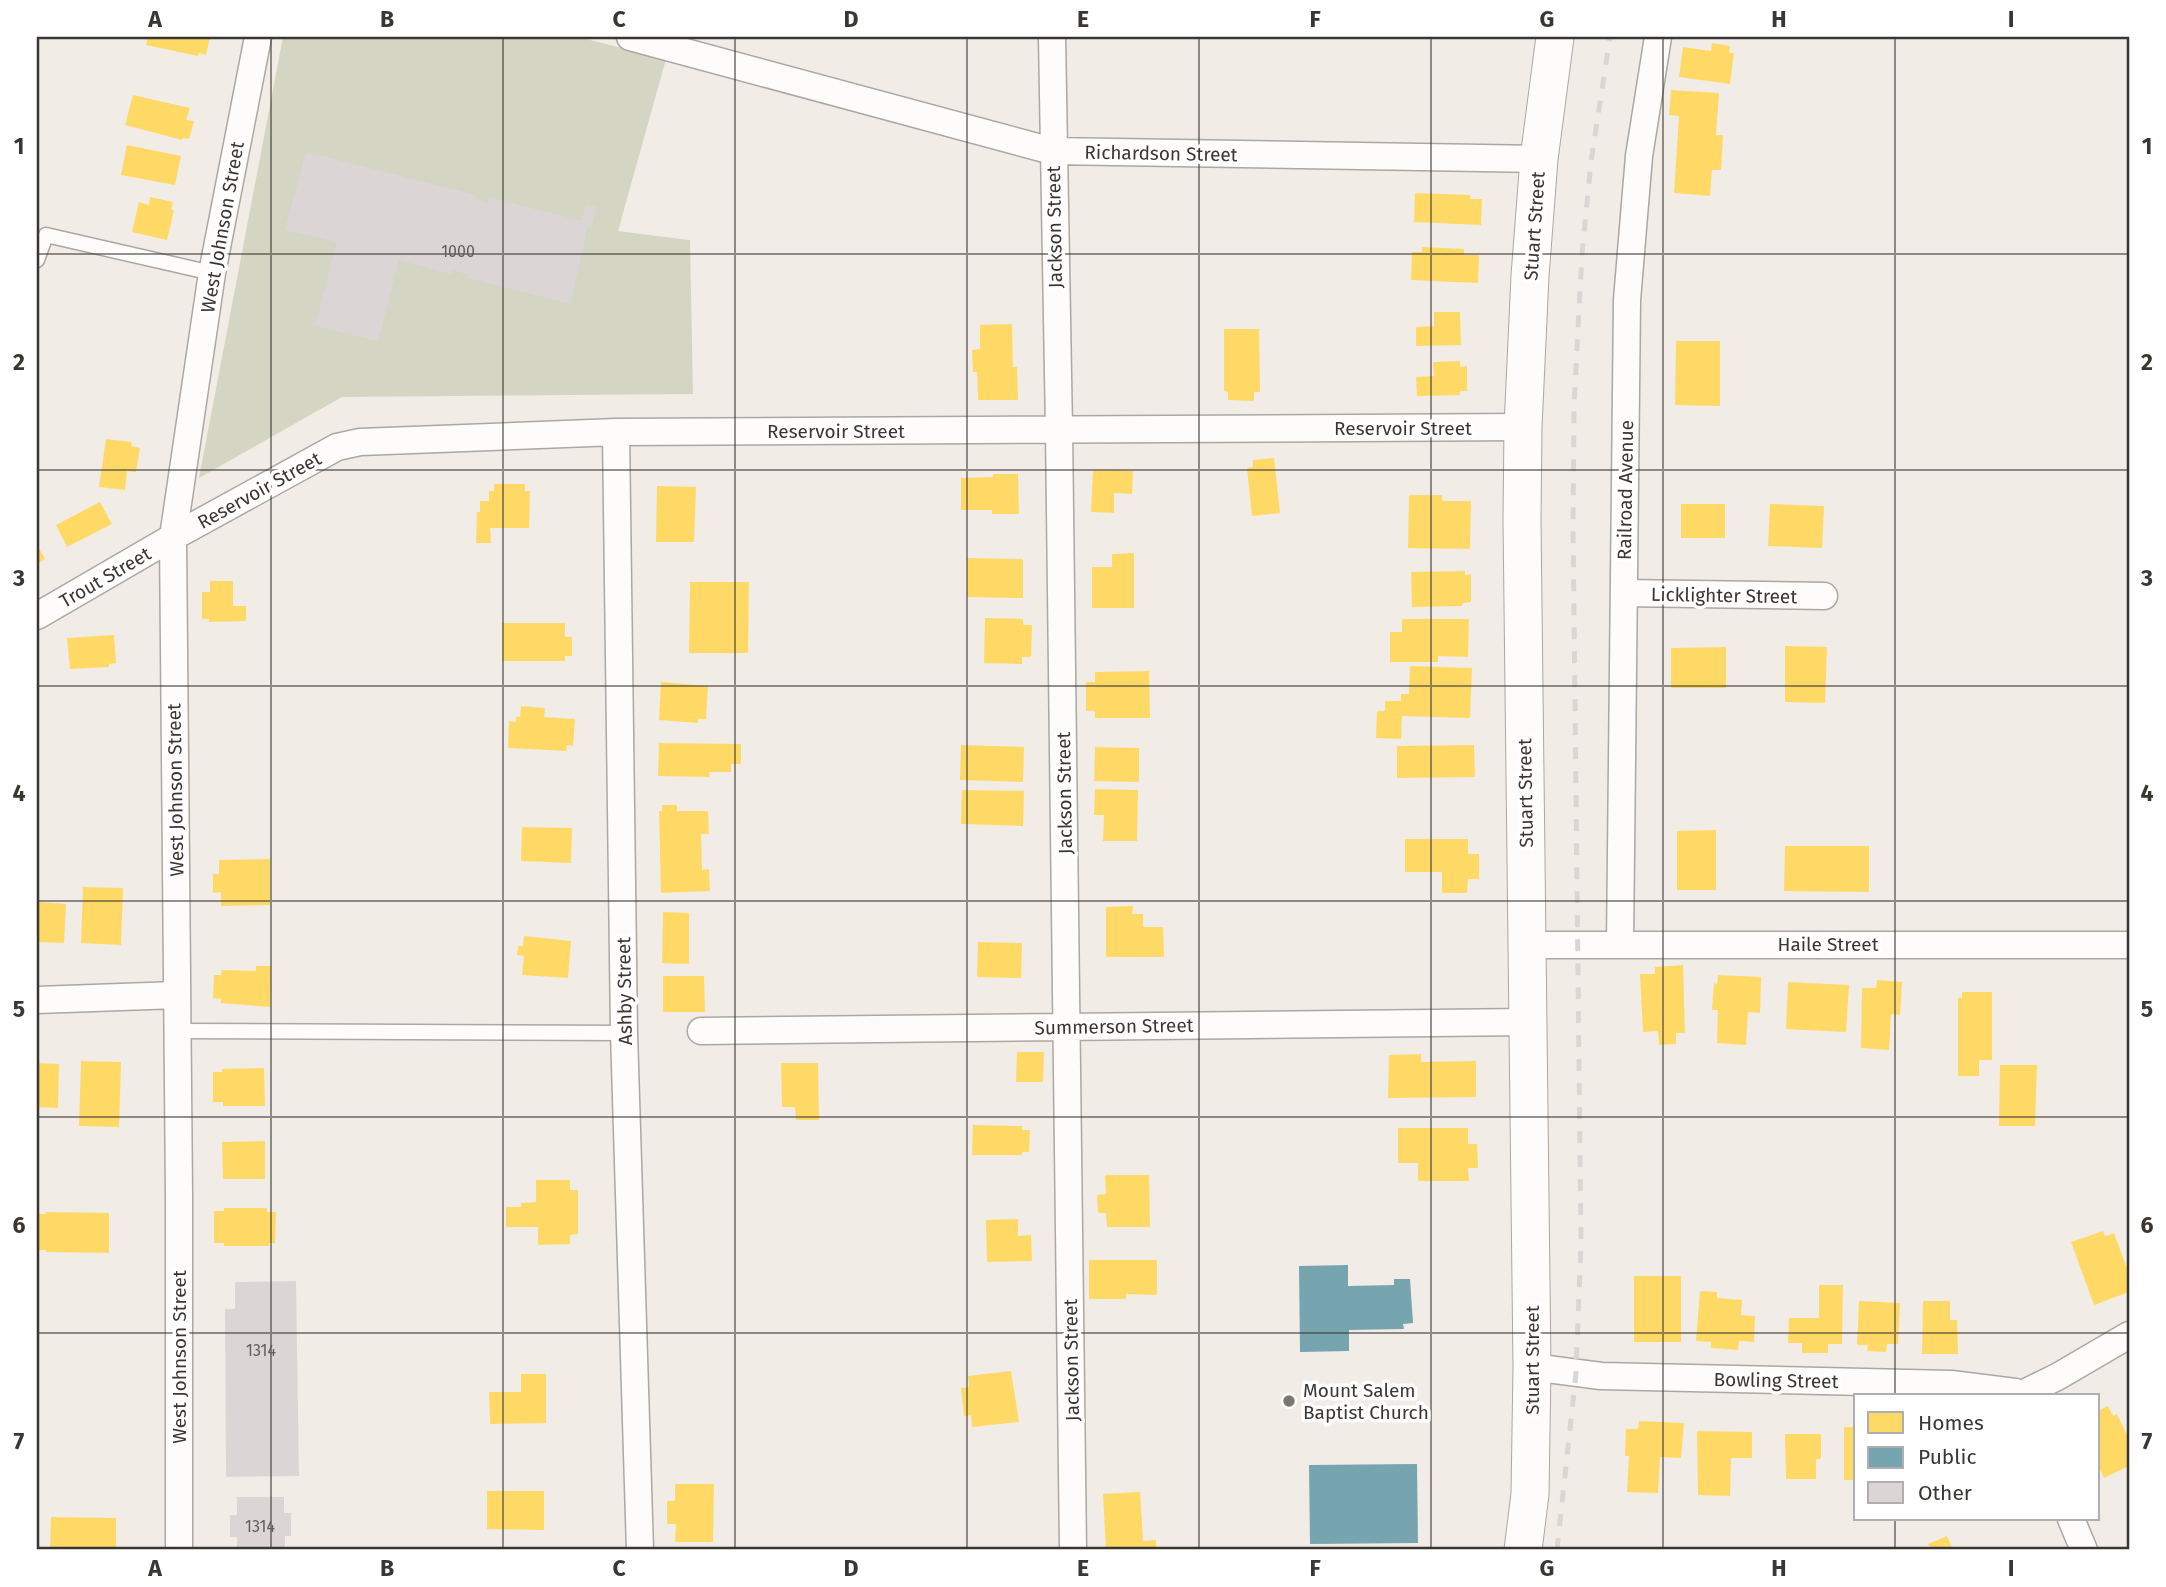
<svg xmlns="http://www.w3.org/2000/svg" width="2166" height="1587" viewBox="0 0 2166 1587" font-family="'Fira Sans',sans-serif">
<rect width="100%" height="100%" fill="#f2ece7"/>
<path fill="#d4d5c3" d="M283 37H578L666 59 618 231 690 240 693 394 342 397 199 478Z"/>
<path fill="#ffd966" d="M148 37H210L206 55 199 53 198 56 146 45Z
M1712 43 1730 46 1729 53H1734L1730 84 1679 77 1683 47 1711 51Z
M1671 90 1719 93 1716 135H1723L1721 170H1712L1710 196 1674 193 1679 116 1669 115Z
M133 95 190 108 186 120 194 121 189 139 183 138 182 140 125 125Z
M127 145 181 156 175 185 121 175Z
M1415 193 1470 195V199H1482L1481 225 1414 222Z
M150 197 173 202 171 210H174L167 240 132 232 139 202 149 205Z
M1422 247 1464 249V255H1479L1478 283 1411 280 1412 252H1422Z
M1434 312H1460L1461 345 1416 346V327L1434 326Z
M1012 324 1013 367H1017L1018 400H978L977 372H973L972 350 980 349V325Z
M1224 329H1259L1260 392H1254V401L1228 400V392L1224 391Z
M1676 341H1720V406L1675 405Z
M1460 361V367L1467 366V391H1460V395L1417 396 1416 377 1434 376 1433 362Z
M106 439 132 442 131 446 140 448 136 472 127 471 125 490 99 487Z
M1274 458 1280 513 1252 516 1247 468 1253 467V460Z
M1093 470 1133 471 1132 494 1114 493V513L1091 512Z
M993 474H1018L1019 514H992V510H961V478L993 477Z
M494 484H525V491H530L529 528H490L491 543H476L477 512H480V501H489V491H494Z
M657 486 696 487 694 542H656Z
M1409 495H1442V501H1471L1470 549 1408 548Z
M100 502 112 524 67 547 56 525Z
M1681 504H1725V538H1681Z
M1770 504 1824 506 1822 548 1768 546Z
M37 545 45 559 37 564Z
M1134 553V608H1092V567H1112V554Z
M967 558 1023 559V598L967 597Z
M1465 571V575L1471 574V602L1463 603 1462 606 1412 607 1411 572Z
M210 581H233V606H246V621L209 622V619H202V592H210Z
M690 582H749L748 653H689Z
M985 618 1023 619V625H1032L1031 657H1022V664L984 663Z
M1402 619H1469L1468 657 1438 656V662H1390V632H1402Z
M502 623H565V637H572V656H565V661H502Z
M114 635 116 663 109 664V667L70 669 67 638Z
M1785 646 1827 647 1825 703 1785 702Z
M1726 647V688H1671V648Z
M1410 666 1472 668 1470 718 1402 716 1401 739 1376 738 1377 711H1385V701H1401V694H1409Z
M1149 671 1150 718H1095V711H1086V682H1095V672Z
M661 682 708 686 706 719H698V723L659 720Z
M521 706 545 708 544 717 575 719 573 746 567 745 566 751 508 748 509 721 516 722V717H520Z
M659 743 741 744V764H731V772H709L710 777 658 776Z
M961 745 1024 747 1023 782 960 780Z
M1474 745 1475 777 1397 778V746Z
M1095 747 1139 748V782L1094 781Z
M1095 789 1138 790 1137 841H1103L1104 815H1094Z
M962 790 1024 791 1023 826 961 824Z
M662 805H677V811H708L709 834H701L702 870 709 869 710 891 661 893 659 811H662Z
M522 827 572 828 571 863 521 861Z
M1716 830V890H1677V831Z
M1405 839H1468V854H1479V879H1468L1467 893H1442V872H1405Z
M1785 846H1869V892L1784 891Z
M270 859V905L221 906V892L213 893V874H219V860Z
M83 887 123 888 121 945 81 943Z
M37 902 66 904 64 943 37 942Z
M1133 906 1132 914H1143V927H1163L1164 957H1106V907Z
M663 912 689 913V964L662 963Z
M524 936 571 941 568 978 522 975 524 956 517 955 518 946H523Z
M978 942 1022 943 1021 978 977 977Z
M1683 965 1685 1033H1676V1044L1659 1045 1658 1031 1643 1032 1640 974H1655V967Z
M256 966H271L270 1007 221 1003V999L213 998 214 975H221L222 970 256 971Z
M1718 975 1761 977 1760 1013 1748 1012 1746 1045 1717 1043 1718 1010H1712L1714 983 1717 984Z
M663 976H704L705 1012H663Z
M1877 980 1902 982 1900 1015 1891 1014 1889 1050 1861 1048 1862 988H1876Z
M1788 982 1849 985 1846 1032 1786 1029Z
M1962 992H1992V1060H1979V1076H1958V998H1962Z
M1017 1052H1044L1043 1082H1016Z
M1421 1054V1062L1476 1061V1097L1388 1098 1389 1055Z
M81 1061 121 1062 119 1127 79 1126Z
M38 1063 59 1064 58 1108 37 1107Z
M781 1063H818L819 1120H796L795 1107H782Z
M2000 1065H2037L2035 1126H1999Z
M264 1068 265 1106H223V1102H213V1072H222V1069Z
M973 1125 1022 1126V1130H1030L1029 1152H1022V1155H972Z
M1398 1128H1468V1144H1477L1478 1168H1468L1469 1181H1418V1163H1398Z
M265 1141V1179H223L222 1142Z
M1105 1175H1149L1150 1227H1107L1106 1213H1098L1097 1195 1106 1194Z
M536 1180H570V1190H578V1234L570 1235V1244L538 1245V1227H506V1207H521V1203L536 1202Z
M224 1208H267V1212H276L275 1243H269V1246H224V1243H214V1211H224Z
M45 1212 109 1213V1253L46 1252V1250H37V1214H46Z
M1018 1219V1236L1031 1235 1032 1261 987 1262 986 1220Z
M2103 1231 2105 1236 2114 1233 2129 1274V1292L2094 1305 2071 1242Z
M1089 1260H1157V1295L1126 1294V1299H1089Z
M1634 1276H1681V1342H1634Z
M1819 1285H1843L1842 1344H1828V1353H1802V1343H1788L1789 1318H1819Z
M1700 1291 1717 1292V1298L1742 1300 1741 1315 1755 1316 1754 1342 1739 1341 1738 1350 1711 1348V1342L1696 1341Z
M1859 1301 1900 1303 1898 1344H1887L1886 1352 1867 1351 1868 1345H1857Z
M1923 1301H1950V1320H1957L1958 1354H1922Z
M1011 1371 1019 1422 972 1427 971 1415 964 1416 961 1388 969 1387 968 1376Z
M521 1374H546V1423L490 1424 489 1392H521Z
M2108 1406 2113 1416 2117 1414 2129 1439V1466L2104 1478 2098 1465V1411Z
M1639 1421 1684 1423 1681 1458 1660 1457 1658 1493 1627 1492 1629 1456H1625L1626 1429H1638Z
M1844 1427H1856V1480H1844Z
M1697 1431 1752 1432V1458H1731L1730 1496 1698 1495Z
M1785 1434H1821V1459H1816V1479H1786Z
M675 1484H714L713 1542H675L676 1524H667V1501H675Z
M487 1491H544V1530L487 1529Z
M1140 1492 1143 1541 1156 1540V1550H1106L1103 1494Z
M51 1517 116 1518V1550H50Z
M1947 1536 1953 1550H1923L1930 1547 1928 1544Z"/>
<path fill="#76a5af" d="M1348 1265V1286L1394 1285V1279H1410L1413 1323 1403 1324 1404 1329 1349 1330V1351L1300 1352 1299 1266Z
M1417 1464 1418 1543 1310 1544 1309 1465Z"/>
<path fill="#dbd6d5" d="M306 152 476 195V199L488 203 489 197 582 221 586 205 596 207 592 225 588 226 570 304 468 278 469 275 453 270 451 274 399 260 378 341 315 326 337 242 285 230Z
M296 1281 299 1476 226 1477 225 1309H235V1282Z
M237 1497H284V1513H291V1536H285V1550H237V1537H230V1515H237Z"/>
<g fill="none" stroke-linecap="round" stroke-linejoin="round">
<defs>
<path id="lane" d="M37 260 46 235 212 273
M177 1031 624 1033"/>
<path id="street" d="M630 37 1052 151 1539 159
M1052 37 1059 430 1073 1550
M616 432 624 1033 640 1550
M1624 593 1824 596
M37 616 173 537 337 447 360 442 616 432 1523 427
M1527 945H2129
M1620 945 1627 300 1639 156 1658 37
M37 1000 177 995
M701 1031 1528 1022
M1532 1367 1601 1376 1951 1384 2015 1392 2020 1395 2057 1377 2129 1335
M2071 1519 2084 1550
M179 1550V1196L173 537 212 273 258 37"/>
<path id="secondary" d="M1523 1550 1530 1494 1532 1367 1522 520 1523 427 1530 276 1539 159 1555 37"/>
</defs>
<use href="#lane" stroke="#aba7a3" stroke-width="17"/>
<use href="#street" stroke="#aba7a3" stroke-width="29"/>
<use href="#secondary" stroke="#aba7a3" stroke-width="39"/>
<use href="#lane" stroke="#fdfcfb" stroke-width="14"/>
<use href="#street" stroke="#fdfcfb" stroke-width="26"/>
<use href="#secondary" stroke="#fdfcfb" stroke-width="37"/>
<path stroke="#d8d7d5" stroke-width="5" stroke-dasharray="12 12" stroke-linecap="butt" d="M1557 1550 1576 1373 1581 1243 1573 526 1574 406 1582 254 1591 162 1610 37"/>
</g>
<path fill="none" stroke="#3a3632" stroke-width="2" stroke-opacity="0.55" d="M271 37V1550M503 37V1550M735 37V1550M967 37V1550M1199 37V1550M1431 37V1550M1663 37V1550M1895 37V1396M37 254H2129M37 470H2129M37 686H2129M37 901H2129M37 1117H2129M37 1333H2129M1895 1519V1550"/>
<circle fill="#7a7671" stroke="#fff" stroke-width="2.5" cx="1289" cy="1401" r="7"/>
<g text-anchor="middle" stroke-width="7" stroke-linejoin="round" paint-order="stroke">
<g font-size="16" fill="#625e5b">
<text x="458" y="257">1000</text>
<text x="261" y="1356">1314</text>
<text x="260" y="1532">1314</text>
</g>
<g font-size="19" fill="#3a3632" stroke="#fff">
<text transform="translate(1161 153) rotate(1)" y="7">Richardson Street</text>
<text transform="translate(1534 226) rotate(-86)" y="7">Stuart Street</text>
<text transform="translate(222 227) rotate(-80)" y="7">West Johnson Street</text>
<text transform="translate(1054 227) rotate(-91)" y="7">Jackson Street</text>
<text x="1403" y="435">Reservoir Street</text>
<text x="836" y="438">Reservoir Street</text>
<text transform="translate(259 490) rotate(-29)" y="7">Reservoir Street</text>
<text transform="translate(1625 490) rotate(-89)" y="7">Railroad Avenue</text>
<text transform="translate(105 577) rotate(-30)" y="7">Trout Street</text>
<text transform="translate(1724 595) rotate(1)" y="7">Licklighter Street</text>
<text transform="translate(175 790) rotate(-91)" y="7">West Johnson Street</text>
<text transform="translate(1064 793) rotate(-91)" y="7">Jackson Street</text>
<text transform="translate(1525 793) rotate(-91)" y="7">Stuart Street</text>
<text x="1828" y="951">Haile Street</text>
<text transform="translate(624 991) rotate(-91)" y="7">Ashby Street</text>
<text transform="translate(1114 1026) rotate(-1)" y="7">Summerson Street</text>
<text transform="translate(179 1357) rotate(-90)" y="7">West Johnson Street</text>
<text transform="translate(1071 1360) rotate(-91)" y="7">Jackson Street</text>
<text transform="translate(1532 1360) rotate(-90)" y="7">Stuart Street</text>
<text transform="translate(1776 1380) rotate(1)" y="7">Bowling Street</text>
</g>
<g font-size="19" fill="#3a3632" stroke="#fff" text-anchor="start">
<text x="1303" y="1397">Mount Salem<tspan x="1303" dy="22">Baptist Church</tspan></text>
</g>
</g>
<rect width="2166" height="1587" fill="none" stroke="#ffffff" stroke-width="77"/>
<rect x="1854" y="1394" width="245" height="126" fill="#ffffff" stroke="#b0afad" stroke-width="2"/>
<rect x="1868" y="1412" width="35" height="21" fill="#ffd966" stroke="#b0afad" stroke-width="2"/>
<text x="1918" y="1430" font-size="21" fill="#3a3632">Homes</text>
<rect x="1868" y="1447" width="35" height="21" fill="#76a5af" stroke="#b0afad" stroke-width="2"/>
<text x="1918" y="1464" font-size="21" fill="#3a3632">Public</text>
<rect x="1868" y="1482" width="35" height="21" fill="#dbd6d5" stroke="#b0afad" stroke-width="2"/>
<text x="1918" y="1500" font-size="21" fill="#3a3632">Other</text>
<rect x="38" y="38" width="2090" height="1510" fill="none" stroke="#3a3632" stroke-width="2.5"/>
<g font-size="23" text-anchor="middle" font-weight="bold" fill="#3a3632">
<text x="155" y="27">A</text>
<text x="387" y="27">B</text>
<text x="619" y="27">C</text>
<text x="851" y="27">D</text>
<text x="1083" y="27">E</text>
<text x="1315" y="27">F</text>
<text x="1547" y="27">G</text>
<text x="1779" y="27">H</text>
<text x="2011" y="27">I</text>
<text x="19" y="154">1</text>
<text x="2147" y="154">1</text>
<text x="19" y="370">2</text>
<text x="2147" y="370">2</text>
<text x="19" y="586">3</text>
<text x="2147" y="586">3</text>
<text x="19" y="801">4</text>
<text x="2147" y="801">4</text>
<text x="19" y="1017">5</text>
<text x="2147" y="1017">5</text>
<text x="19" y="1233">6</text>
<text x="2147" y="1233">6</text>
<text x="19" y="1449">7</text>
<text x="2147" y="1449">7</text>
<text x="155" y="1576">A</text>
<text x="387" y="1576">B</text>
<text x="619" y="1576">C</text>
<text x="851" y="1576">D</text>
<text x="1083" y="1576">E</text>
<text x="1315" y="1576">F</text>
<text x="1547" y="1576">G</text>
<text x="1779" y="1576">H</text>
<text x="2011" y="1576">I</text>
</g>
</svg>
